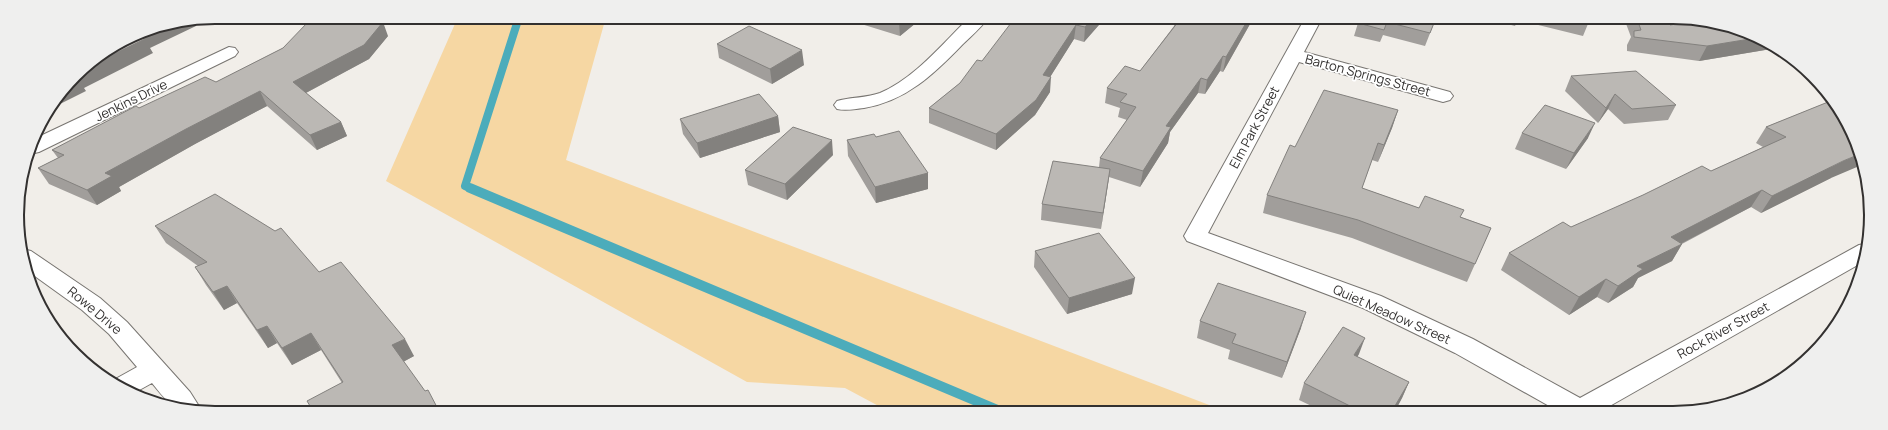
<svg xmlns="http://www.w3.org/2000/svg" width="1888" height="430" viewBox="0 0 1888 430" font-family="Manrope,sans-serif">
<rect width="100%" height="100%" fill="#f1eee9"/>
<path fill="#f6d7a3" d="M458 17H606L566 160 1225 411H888L845 388 747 382 386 181Z"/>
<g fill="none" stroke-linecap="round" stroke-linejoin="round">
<path stroke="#4cacbb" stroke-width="8" d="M472 189 465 186 519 17"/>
<path stroke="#4cacbb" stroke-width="10" d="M470 188 1000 411"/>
<defs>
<path id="street" d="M969 18H988C981 28 971 36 962 45 934 74 906 101 864 108 855 109 846 111 837 109L834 105 837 101C851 97 866 98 880 93 915 78 942 44 969 18Z
M1305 18H1322L1304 52 1450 92 1453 96 1450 100 1443 102 1299 62 1208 233 1381 296 1473 339 1580 398 1859 245 1869 243 1863 262 1601 411H1558L1455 353 1363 308 1187 241 1184 236Z
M229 47 235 48 238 52 235 56 39 152 30 154 34 139Z
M22 249 31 251 100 298 127 322 190 392 202 411C173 411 169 404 152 383L134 393 116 386 110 382 137 367 109 334 82 310 25 269Z"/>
</defs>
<use href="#street" stroke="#787571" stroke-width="2"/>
<use href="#street" fill="#fff" fill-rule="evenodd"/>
</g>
<path fill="#a19e9b" d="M844 18H922L900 36 845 19Z
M1019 18H1105L1084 42 1074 39 1050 77V92L1035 115 996 150 929 123V108L960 83 982 61 1014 23Z
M1361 18H1436L1425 46 1383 35 1380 42 1354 36 1358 23Z
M1493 18 1590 19 1583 36 1518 20 1515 26 1492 20Z
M1626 19H1667L1670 25 1772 44 1777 48 1699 61 1627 51V45L1631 37 1625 21Z
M1175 21 1250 24 1223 72 1220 71 1205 94 1198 93 1170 132 1168 143 1140 187 1109 177 1101 229 1041 220 1042 204 1099 167 1100 158 1127 120 1118 117 1120 108 1105 103 1107 88 1140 71 1174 26Z
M388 36 369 59 306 93 341 122 347 136 317 150 267 106 195 144 119 187 121 191 97 205 49 184 38 168 58 158 52 150 139 108 216 82 283 48Z
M717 44 804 65 772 84 719 58Z
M1571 76 1676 105 1668 120 1624 124 1608 109 1598 123 1565 91Z
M1833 100 1831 178 1761 213 1751 207 1682 244 1672 261 1638 278 1633 287 1608 303 1597 297 1569 315 1501 270 1509 253 1571 227 1711 171 1763 147 1756 143 1766 127Z
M1398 110 1392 128 1378 162 1372 160 1362 188 1419 208 1461 217 1491 228 1467 282 1352 238 1263 213 1267 195Z
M778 116 780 132 700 158 683 134 680 119Z
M1522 133 1588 138 1566 169 1515 149Z
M876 137 928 173V189L876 203 848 156 847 140Z
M833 155 787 200 748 185 745 170Z
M155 226 319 272 414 356 403 362 439 411 342 383 321 350 292 365 277 343 268 348 237 303 224 310 206 285 195 267 198 266 166 243Z
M1035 251 1132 294 1067 314 1034 267Z
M1200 321 1301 328 1282 378 1228 359 1230 350 1197 338Z
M1359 354 1357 357 1409 382 1402 398 1395 411H1322L1299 400 1304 383Z"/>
<path fill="#83817e" d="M904 18H922L900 36 899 22Z
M1093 18H1105L1084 42 1085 27Z
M1249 18H1252L1250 24 1223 72 1226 57Z
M194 21 196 26 150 48 153 53 84 88 86 91 52 108 81 70 137 36 152 30Z
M383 22 388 36 369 59 300 96 293 82Z
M1076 25 1074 39 1042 90 1043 75Z
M1756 38 1772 44 1777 48 1699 61 1707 46Z
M802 50 804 65 772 84 770 69Z
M1223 56 1220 71 1205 94 1207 80Z
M1051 77 1050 92 1035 115 996 150V134Z
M1201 78 1198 93 1170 132 1168 143 1140 187 1143 171 1166 126Z
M260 91 267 106 195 144 119 187 121 191 97 205 87 190 105 173 186 129Z
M1615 94 1608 109 1598 123 1606 108Z
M1398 110 1392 128 1378 162 1384 145Z
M778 116 780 132 700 158 697 143Z
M341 122 347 136 317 150 310 135Z
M1595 123 1588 138 1566 169 1574 153Z
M832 140 833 155 787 200 785 184Z
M1860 154 1864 164 1831 178 1761 213 1772 196 1843 161Z
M1110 169 1108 184 1101 229 1103 213Z
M928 173V189L876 203 875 187Z
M1762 190 1751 207 1661 254 1671 237Z
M1682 244 1672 261 1638 278 1633 287 1608 303 1618 286 1637 266Z
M1135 278 1132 294 1067 314 1069 298Z
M1606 279 1597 297 1569 315 1579 297Z
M227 286 237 303 224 310 213 292Z
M1306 312 1301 328 1282 378 1287 362Z
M267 326 277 343 268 348 257 330Z
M311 333 321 350 292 365 282 348Z
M1365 338 1359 354 1348 372 1354 355Z
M405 339 414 356 401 363 392 345Z
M1409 382 1402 398 1395 411H1392Z"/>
<path fill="#bbb8b4" stroke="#83817e" d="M886 18H904L899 22Z
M1019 18H1093L1085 27 1076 25 1043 75 1051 77 1036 100 996 134 929 108 960 83 977 60 982 61 1011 23H1014Z
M1177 18H1249L1226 57 1223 56 1207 80 1201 78 1166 126 1171 127 1143 171 1100 158 1136 107 1120 102 1127 94 1107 88 1125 66 1140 71 1178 22 1175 21Z
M1361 18H1436L1430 33 1387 22 1384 30 1358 23Z
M1577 19H1590L1589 21Z
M1637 19H1667L1670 25 1703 20 1756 38 1707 46 1634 37V31L1641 30Z
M308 22H383L364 45 293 82 341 122 310 135 260 91 186 129 105 173 112 176 87 190 38 168 64 155 52 150 136 106 139 108 205 77 216 82 283 48Z
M749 26 802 50 770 69 717 44Z
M152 30 137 36 145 39 81 70 84 66 139 32Z
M1636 71 1676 105 1632 109 1615 94 1606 108 1571 76Z
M1324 90 1398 110 1384 145 1378 143 1362 188 1419 208 1425 196 1464 210 1460 217 1491 228 1475 264 1358 220 1267 195 1290 145 1295 147Z
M759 94 778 116 697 143 680 119Z
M1833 100 1860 154 1843 161 1772 196 1762 190 1671 237 1682 244 1637 266 1643 269 1618 286 1606 279 1579 297 1509 253 1563 222 1571 227 1643 195 1702 166 1711 171 1786 137 1766 127Z
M1545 105 1595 123 1574 153 1522 133Z
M793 127 832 140 785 184 745 170Z
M899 131 928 173 875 187 847 140 874 134 876 137Z
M1053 161 1110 169 1103 213 1042 204Z
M215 194 275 231 281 228 319 272 341 262 405 339 392 345 425 391 428 390 439 411H313L307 401 343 382 311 333 282 348 267 326 257 330 227 286 213 292 195 267 207 262 155 226Z
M1099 233 1135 278 1069 298 1035 251Z
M1218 283 1306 312 1287 362 1232 343 1236 334 1200 321Z
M1343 327 1365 338 1354 355 1409 382 1392 411H1360L1304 383Z
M1491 407 1496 411H1486Z"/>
<g text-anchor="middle" stroke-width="3.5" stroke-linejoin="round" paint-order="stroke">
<g font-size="13" fill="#333130" stroke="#fff">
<text transform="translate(1368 75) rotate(15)" y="5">Barton Springs Street</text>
<text transform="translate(131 100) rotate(-26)" y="5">Jenkins Drive</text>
<text transform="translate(1254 127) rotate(-62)" y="5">Elm Park Street</text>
<text transform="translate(95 310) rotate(40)" y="5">Rowe Drive</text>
<text transform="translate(1392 314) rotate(24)" y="5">Quiet Meadow Street</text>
<text transform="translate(1723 330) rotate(-29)" y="5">Rock River Street</text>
</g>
</g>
<path d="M0 0H1888V430H0ZM215 24H1673A191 191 0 0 1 1864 215V215A191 191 0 0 1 1673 406H215A191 191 0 0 1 24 215V215A191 191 0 0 1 215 24Z" fill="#efefee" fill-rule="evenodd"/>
<path fill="none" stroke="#333130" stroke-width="2" d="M215 24H1673A191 191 0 0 1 1864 215V215A191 191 0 0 1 1673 406H215A191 191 0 0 1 24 215V215A191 191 0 0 1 215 24Z"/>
</svg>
